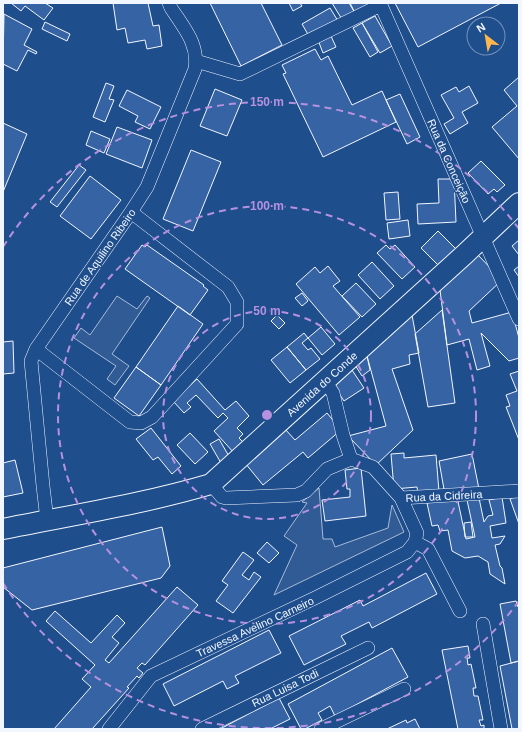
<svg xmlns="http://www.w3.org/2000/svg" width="522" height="732" viewBox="0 0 522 732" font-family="Arial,sans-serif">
<rect width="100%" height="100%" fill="#1f4e8c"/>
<path fill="#305b95" stroke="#a8bbd7" d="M117 296 137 309 147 296 150 298 112 354 129 366 115 385 107 379 116 366 74 338 81 328 90 335Z
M319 488 323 539H332L335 547 388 528 392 505 404 532 274 595 297 545 284 536 307 503 302 502Z"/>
<path fill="#3563a3" stroke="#f2f6ff" d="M11 3H45L53 8 44 20 25 6 21 11Z
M113 3H148L153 26 159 25 162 46 147 49 145 40 128 43 125 28 117 30Z
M210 3H261L282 45 241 66Z
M289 3H300L302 6 293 11Z
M332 3H349L355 13 343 21Z
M350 3H372L356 15Z
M395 3H501L418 47Z
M330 8 338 21 310 38 302 24Z
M4 14 32 29 24 45 37 52 36 54 28 50 17 71 3 64Z
M375 16 392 46 380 53 362 23Z
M45 22 70 34 67 41 42 29Z
M362 23 378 52 370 57 353 28Z
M330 34 336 47 323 53 318 40Z
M315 49 321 60 328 56 352 105 382 91 396 122 323 157 283 74 286 73 282 65Z
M519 77V159L492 127 517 106 504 90Z
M106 83 114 86 109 99 114 100 105 122 93 117Z
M469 86 478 103 462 112 468 123 450 134 444 124 454 118 441 95 456 87 459 92Z
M215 89 242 100 227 136 200 126Z
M127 90 161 107 150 129 135 122 138 116 119 106Z
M400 94 420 137 407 144 386 100Z
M3 123 27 134 3 192Z
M117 127 152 140 142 168 106 154Z
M91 131 110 139 104 153 86 145Z
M191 150 221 162 193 231 163 219Z
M481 161 505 185 497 192 494 189 488 194 468 173Z
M79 165 86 170 57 207 50 202Z
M90 176 121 200 91 239 60 216Z
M438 179H454L456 222 418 224 417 204 439 203Z
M398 192 400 219 386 220 384 193Z
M408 220 410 236 389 239 387 223Z
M438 231 457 250 440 267 421 248Z
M519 240V255L512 246Z
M142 245 145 247 147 245 204 285 203 286 208 290 190 315 125 269Z
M386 245 390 249 395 245 415 267 402 279 377 253Z
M477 254 502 280 469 311 472 323 512 312 519 338V358L509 361 481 333 490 366 477 370 469 339 447 345 440 290Z
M372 262 394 286 380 299 358 275Z
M328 266 340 281 333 286 360 317 339 335 296 284 315 267 320 273Z
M519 266V277L514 270Z
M356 283 376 304 362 317 342 296Z
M302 293 308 301 302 306 295 298Z
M178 306 203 324 161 385 136 367Z
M442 310 455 403 428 407 415 334Z
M277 315 285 323 279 329 271 321Z
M412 315 419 353 409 355 410 364 392 369 413 430 376 465 348 436 386 426 367 356Z
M321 327 335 344 322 355 308 338Z
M304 333 308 338 302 343 308 350 311 348 320 359 306 370 287 347Z
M13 341 14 373 3 374V342Z
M287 347 306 370 290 383 271 360Z
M367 356 370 370 362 376 355 365Z
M136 367 161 385 139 416 114 398Z
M352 370 364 388 344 401 332 383Z
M519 371V440L506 407 510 406 506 395 517 391 510 374Z
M197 379 225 410 236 401 249 416 237 428 243 434 239 438 245 444 235 454 214 431 228 418 223 413 218 418 196 395 187 403 191 407 184 413 173 401Z
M327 413 341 430 308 458 303 452 263 485 245 463 285 429 295 440Z
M151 428 181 466 172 474 158 457 153 460 136 439Z
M190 433 208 452 195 464 177 445Z
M219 439 230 458 221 463 210 444Z
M404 453V458L436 455 439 492 418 494 417 487 394 489 391 454Z
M472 454 479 489 445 495 439 461Z
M15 460 23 493 3 497V463Z
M361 468 366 516 325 521 322 500 350 497V489H347L345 470Z
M457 497 466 539 475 537 467 500 479 498 484 522 488 516 493 515 489 500 502 497 506 523 490 526 492 538 505 536 500 544 495 545 500 566 502 568 505 584 490 574 488 562 478 556 465 558 452 551 448 530 440 531 438 525 432 526 427 503Z
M514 497H519V524L510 499Z
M471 522 473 537H465L464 523Z
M162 527 170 566 161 578 32 610 3 587V568Z
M267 542 279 553 269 563 257 553Z
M243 552 254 560 242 575 249 580 254 572 261 577 233 613 216 601 228 585 222 581Z
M426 573 437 594 372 628 369 622 341 636 346 644 304 665 289 636 360 600 363 606Z
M177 587 198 605 145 665 142 663 137 668 143 673 139 678 137 676 127 687 129 688 92 729H54L91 687 82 679 95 665 46 621 55 611 91 643 117 615 125 623 112 637 119 643 105 660 109 663Z
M516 601 518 607 519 606V661L511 663 500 604Z
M269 630 281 653 235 676 239 683 227 689 223 681 174 706 163 684Z
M468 646 470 658H467L468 665 471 664 476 688H473L474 696H478L483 720H479L481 726 484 725V729H458L442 650Z
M392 648 408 677 335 716 330 706 318 713 322 720 305 729H301L288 704Z
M519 661V729H512L500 666Z
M279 698 290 719 270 729H220Z
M415 719 420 729H387L406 720 407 723Z"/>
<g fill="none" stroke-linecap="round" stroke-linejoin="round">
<defs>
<path id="street" d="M380 3 519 319
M196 61 240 74 381 5
M36 349 130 422 141 423 152 417 237 324V302L228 287 131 212
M325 381 333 393 343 435 351 459
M211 484 222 497 226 498 297 495 306 491 327 469 351 459 373 467 401 498 519 491
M47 520 43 486 31 361 36 349 131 212 147 187 195 69C199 44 184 28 171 8L169 3
M415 542 428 549 460 611
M483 624 501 729
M109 729 151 676 317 597 407 552 415 542 417 533 401 498
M202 729 368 648
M321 729 404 689"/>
<path id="primary" d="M3 529C73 515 143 504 211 484L465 254 519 203"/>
</defs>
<use href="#street" stroke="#f2f6ff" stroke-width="14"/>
<use href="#primary" stroke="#f2f6ff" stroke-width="22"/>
<use href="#street" stroke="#1f4e8c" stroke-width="13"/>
<use href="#primary" stroke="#1f4e8c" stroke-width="20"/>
</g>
<g fill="none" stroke="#b691df" stroke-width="2" stroke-dasharray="7 5">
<circle cx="267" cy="415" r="104"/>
<circle cx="267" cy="415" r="209"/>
<path d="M519 601A313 313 0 0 1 3 583M3 247A313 313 0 0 1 519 229"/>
</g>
<g text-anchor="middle" stroke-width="3" stroke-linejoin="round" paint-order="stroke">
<g font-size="11" fill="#f2f6ff" stroke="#1f4e8c">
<text transform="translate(449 161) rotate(66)" y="4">Rua da Conceição</text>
<text transform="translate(100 257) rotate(-55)" y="4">Rua de Aquilino Ribeiro</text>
<text transform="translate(322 384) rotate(-42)" y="4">Avenida do Conde</text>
<text transform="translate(444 496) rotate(-3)" y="4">Rua da Cidreira</text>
<text transform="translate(255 627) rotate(-25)" y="4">Travessa Avelino Carneiro</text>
<text transform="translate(285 688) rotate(-26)" y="4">Rua Luisa Todi</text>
</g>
</g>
<circle cx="267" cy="415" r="6" fill="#b691df" stroke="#1f4e8c" stroke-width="2"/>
<g font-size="12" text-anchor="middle" font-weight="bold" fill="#b691df" stroke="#1f4e8c" stroke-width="3" stroke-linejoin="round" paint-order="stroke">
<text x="267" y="106">150 m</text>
<text x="267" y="210">100 m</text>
<text x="267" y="315">50 m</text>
</g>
<rect width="522" height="732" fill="none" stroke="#f2f6ff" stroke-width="8"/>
<g transform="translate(486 36) rotate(329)"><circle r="19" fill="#1f4e8c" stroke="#7391ba"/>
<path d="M0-3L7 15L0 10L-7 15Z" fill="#ffb74d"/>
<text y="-6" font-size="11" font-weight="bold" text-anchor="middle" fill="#f2f6ff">N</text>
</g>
</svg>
